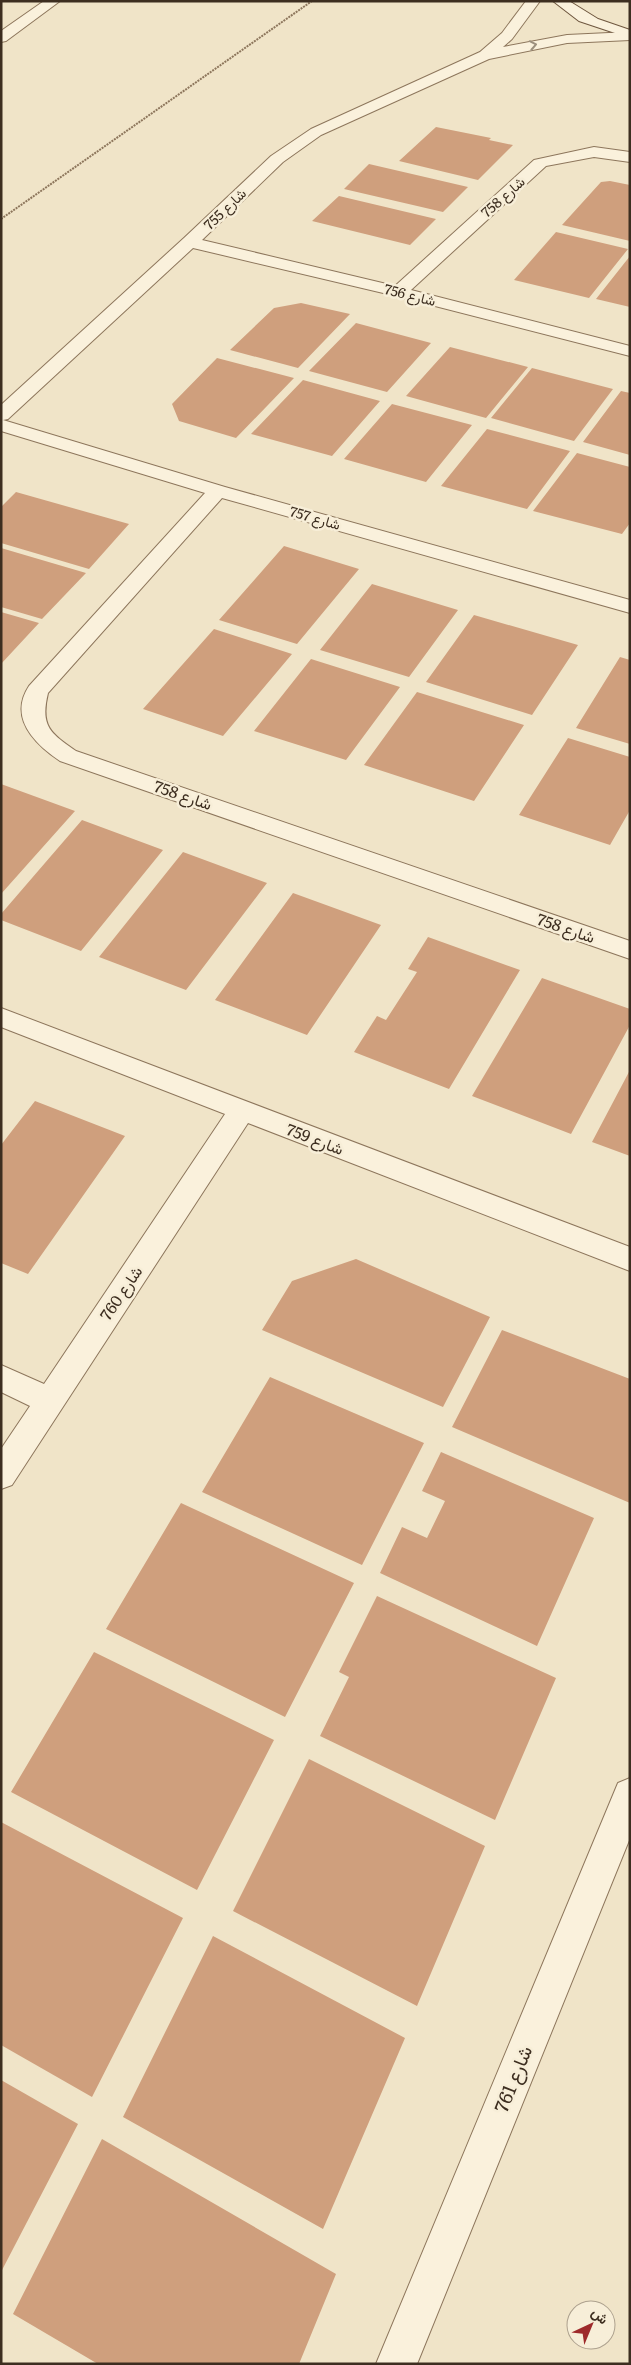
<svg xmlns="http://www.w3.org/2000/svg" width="631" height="2365" viewBox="0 0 631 2365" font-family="Literata,Vazirmatn,serif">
<rect width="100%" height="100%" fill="#f0e4c8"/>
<path fill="#cf9f7d" d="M436 127 491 138 489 140 513 145 478 180 399 161Z
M369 164 468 187 443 212 344 189Z
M610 181 630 185V241L562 225 601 182Z
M339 196 436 219 410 245 312 221Z
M556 232 628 249 589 298 514 280Z
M630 256V307L596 299Z
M301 303 350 314 298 368 230 350 274 308Z
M356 323 431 343 387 392 309 371Z
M450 347 528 367 486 418 406 396Z
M217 358 294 378 236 438 179 421 172 404Z
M532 368 613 389 574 441 491 418Z
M303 380 380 401 332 456 251 434Z
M621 391 630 393V455L583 442Z
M392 404 472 425 426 482 344 459Z
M487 429 570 451 527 509 441 486Z
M577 453 630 467V523L622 534 533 511Z
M16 492 129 524 89 569 1 543V507Z
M284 546 359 569 297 644 219 620Z
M1 548 86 573 42 619 1 607Z
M372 584 458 610 409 677 320 650Z
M1 612 39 623 1 664Z
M474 615 578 645 532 715 426 682Z
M214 629 292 654 223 736 143 709Z
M620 657 630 660V744L576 728Z
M311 659 400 687 346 760 254 731Z
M417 692 524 725 474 801 364 765Z
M568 738 630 757V810L610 845 519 815Z
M1 784 75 811 1 894Z
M82 820 163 850 81 951 1 920V914Z
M183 852 267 883 186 990 99 957Z
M293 893 381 925 307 1035 215 1000Z
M428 937 520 970 449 1089 354 1052 377 1016 386 1020 417 972 408 969Z
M542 978 630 1009V1025L571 1134 472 1096Z
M630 1070V1156L592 1142Z
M35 1101 125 1136 28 1274 1 1263V1145Z
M356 1259 490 1317 443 1407 262 1330 292 1281Z
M502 1330 630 1379V1503L452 1427Z
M270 1377 424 1443 362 1565 202 1492Z
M441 1452 594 1518 537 1646 380 1573 402 1527 427 1538 445 1501 422 1491Z
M181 1503 354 1583 285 1717 106 1629Z
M377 1596 556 1678 495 1820 320 1736 349 1677 339 1672Z
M94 1652 274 1740 197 1890 11 1792Z
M309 1759 485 1846 417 2006 233 1911Z
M1 1822 183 1918 92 2097 1 2045Z
M213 1936 405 2038 323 2229 123 2117Z
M1 2080 78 2124 1 2272Z
M102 2139 336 2274 299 2364H98L13 2314Z"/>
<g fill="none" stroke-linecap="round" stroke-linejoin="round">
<defs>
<path id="street" d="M44 1H60L6 41 1 42V31Z
M526 1H540L512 39 503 47 567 35 630 32V40L567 43 489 59 321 135 283 162 202 240 395 286 534 160 594 147 630 152V162L594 157 546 166 411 290 630 346V356L396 296 193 248 8 419 3 420 225 487 630 600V613L222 498 48 693C40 726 50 733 76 751L630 941V959L60 761C35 744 8 718 29 686L205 493 1 431V405L184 238 271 156 311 129 480 52 502 33Z
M1 1008 630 1247V1271L248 1123 12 1485 1 1489V1449L30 1406 1 1392V1365L44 1384 225 1114 1 1027Z
M630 1778V1838L417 2364H376L618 1783Z"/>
<path id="secondary" d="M553 1H569L598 19 630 30V38L579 21Z"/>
</defs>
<use href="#street" stroke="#8d765c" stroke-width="2"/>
<use href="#secondary" stroke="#6f573f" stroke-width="2"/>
<path stroke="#8d765c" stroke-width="2" stroke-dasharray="2 1" stroke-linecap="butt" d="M1 219 312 1"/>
<use href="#street" fill="#faf1dc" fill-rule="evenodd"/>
<use href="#secondary" fill="#faf1dc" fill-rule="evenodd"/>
</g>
<defs><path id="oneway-chevron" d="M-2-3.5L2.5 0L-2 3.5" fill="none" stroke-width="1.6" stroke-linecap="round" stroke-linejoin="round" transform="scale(1.25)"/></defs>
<use stroke="#9c907e" href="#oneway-chevron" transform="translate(533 45) rotate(-11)"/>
<g text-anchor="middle" stroke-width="5" stroke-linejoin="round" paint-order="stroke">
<g font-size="14" fill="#3d2e20" stroke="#f7eed8">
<text transform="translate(503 197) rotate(-42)" y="5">شارع 758</text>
<text transform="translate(225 209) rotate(-44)" y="5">شارع 755</text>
<text transform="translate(410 295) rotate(14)" y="5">شارع 756</text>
<text transform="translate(315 518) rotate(16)" y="5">شارع 757</text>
</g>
<g font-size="16" fill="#3d2e20" stroke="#f7eed8">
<text transform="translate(183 795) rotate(19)" y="6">شارع 758</text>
<text transform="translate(566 928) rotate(19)" y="6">شارع 758</text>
<text transform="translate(315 1139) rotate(21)" y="6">شارع 759</text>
<text transform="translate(121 1293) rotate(-56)" y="6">شارع 760</text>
</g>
<g font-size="19" fill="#3d2e20" stroke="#f7eed8">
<text transform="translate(513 2079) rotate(-68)" y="7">شارع 761</text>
</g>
</g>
<rect width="631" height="2365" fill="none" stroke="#3d2e20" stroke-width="5"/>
<g transform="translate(591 2325) rotate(44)"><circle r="24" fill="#f7eed8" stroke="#ada18e"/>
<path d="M0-4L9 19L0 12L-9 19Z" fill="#9e2a2b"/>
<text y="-8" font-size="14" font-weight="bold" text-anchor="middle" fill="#3d2e20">ش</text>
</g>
</svg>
